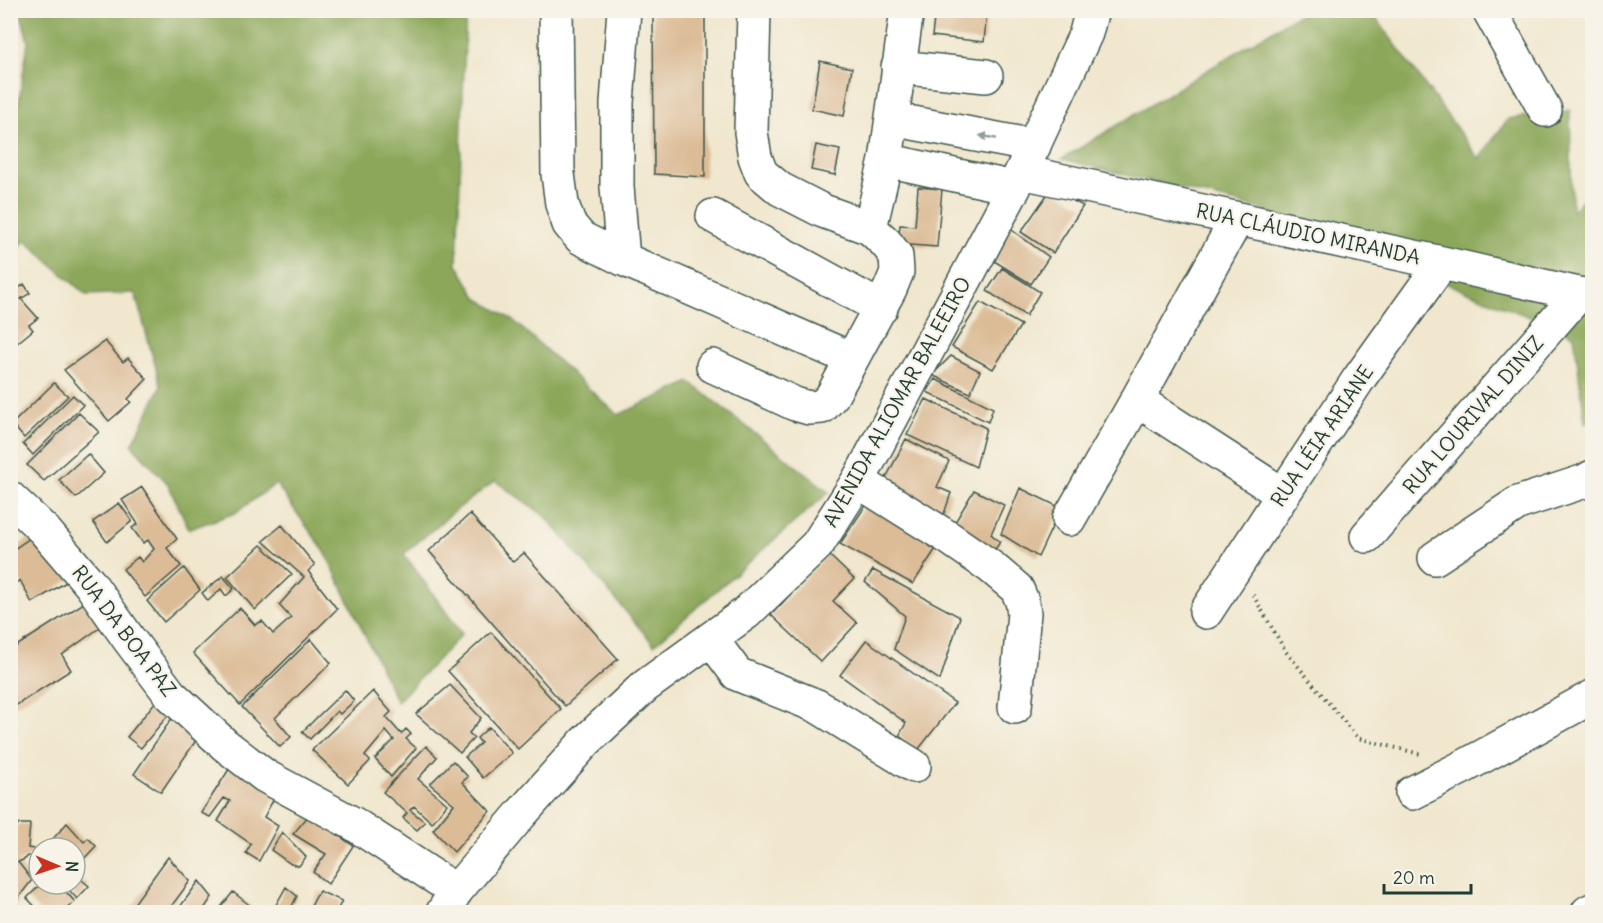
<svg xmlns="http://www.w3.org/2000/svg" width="1603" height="923" viewBox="0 0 1603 923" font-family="Delius,sans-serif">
<rect width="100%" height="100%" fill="#f7f3e8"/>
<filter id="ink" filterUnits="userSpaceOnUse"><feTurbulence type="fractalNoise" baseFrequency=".0167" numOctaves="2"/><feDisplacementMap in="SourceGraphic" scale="12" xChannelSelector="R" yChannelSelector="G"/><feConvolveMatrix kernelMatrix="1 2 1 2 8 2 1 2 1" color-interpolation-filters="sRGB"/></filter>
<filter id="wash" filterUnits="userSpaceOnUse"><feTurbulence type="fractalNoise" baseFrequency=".008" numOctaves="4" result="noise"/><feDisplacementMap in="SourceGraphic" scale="24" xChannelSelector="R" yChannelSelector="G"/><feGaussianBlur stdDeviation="1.35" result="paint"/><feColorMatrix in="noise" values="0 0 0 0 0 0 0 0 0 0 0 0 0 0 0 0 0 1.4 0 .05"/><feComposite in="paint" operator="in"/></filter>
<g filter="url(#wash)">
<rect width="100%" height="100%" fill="#f0e7ce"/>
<path fill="#8ca75a" stroke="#567247" stroke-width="1.5" d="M20 11H466L457 264 477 298 513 320 618 415 690 382 829 492 654 645 546 517 495 481 451 514 404 554 462 634 397 702 325 552 276 484 235 513 189 529 168 484 132 445 161 386 135 293 86 295 25 240 11 260V155L28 41Z
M1304 11H1371L1479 159 1508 119 1570 110 1572 211 1592 190V420L1585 423 1574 335 1261 209 1062 159Z"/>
<g id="blocks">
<path fill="#dcbc97" d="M653 10H705V177L654 174Z
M935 10H987L984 42 932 36Z
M820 61 852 68 844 116 812 109Z
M816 145 840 150 835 175 811 170Z
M918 187 942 189 937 247 898 244 900 225 915 226Z
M1051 189 1083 206 1053 253 1021 232Z
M1009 228 1049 257 1031 284 991 259Z
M1002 268 1040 292 1026 316 987 291Z
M24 284 30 293 21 299 38 318 29 325 33 330 10 349V295Z
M980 302 1021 325 993 369 952 347Z
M105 341 123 362 128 358 147 379 128 399 131 402 109 421 64 370Z
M951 356 980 371 970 393 932 375Z
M935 379 993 408 988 422 927 392Z
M54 383 68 396 24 438 12 424Z
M73 395 83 405 33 455 23 444Z
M926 399 986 428 976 467 907 435Z
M79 413 99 432 44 481 27 465Z
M906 439 949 461 937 487 951 493 943 517 882 486Z
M88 454 104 473 76 498 59 480Z
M142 487 177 539 167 548 181 566 145 597 123 569 138 557 142 562 154 549 148 540 143 543 132 528 138 524 122 500Z
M1020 488 1061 508 1038 557 1001 534Z
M974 490 1004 505 991 534 1000 542 991 556 951 529Z
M868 502 937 547 913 584 840 544Z
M119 503 132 521 107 542 93 522Z
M470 514 513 562 524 553 618 659 565 706 429 551Z
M282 525 315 565 308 571 337 609 240 705 193 653 240 608 255 625 262 621 273 634 291 618 279 605 304 577 263 541Z
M36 534 76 576 32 603 20 580 10 587V552Z
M261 545 292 574 255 610 227 577Z
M828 554 854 579 833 601 857 623 821 662 771 615Z
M184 568 200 590 164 622 147 601Z
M873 570 960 617 940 680 894 649 905 616 865 582Z
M223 576 234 589 226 596 221 589 208 601 202 593Z
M87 601 102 626 62 655 71 670 12 708 10 705V650Z
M491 632 561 709 518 749 448 671Z
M311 639 331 663 275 718 291 737 280 747 242 707Z
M866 640 955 703 918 750 899 736 906 723 840 675Z
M450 685 481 718 469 733 474 738 460 753 416 714Z
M345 690 354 701 340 714 337 711 310 739 302 732Z
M373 691 391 712 386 717 401 734 406 729 411 734 406 739 416 748 391 777 375 759 394 740 386 731 365 756 370 761 348 784 312 750Z
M160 696 174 708 141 748 127 737Z
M172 718 199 736 161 792 134 774Z
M489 727 512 753 483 778 465 757 481 743 477 738Z
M426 746 437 757 418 779 447 804 432 823 414 806 410 810 425 822 417 830 403 818 407 813 383 792Z
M453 761 468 777 462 782 490 811 454 852 433 830 454 804 430 784Z
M233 763 278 791 264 817 278 826 259 861 246 853 251 844 218 821 230 801 224 798 210 817 201 813Z
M310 814 353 846 328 884 313 872 326 854 293 834Z
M67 823 84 842 88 838 96 846 80 863 81 869H75V848H59L52 840Z
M19 824H30L28 848 34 849 33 857 28 856 25 859 18 862 32 880 18 898 14 912H10V835Z
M282 832 306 857 299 866 291 864 271 850Z
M168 857 190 881 167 912H128Z
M75 874 89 886 77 899 64 884H75Z
M199 881 212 897 202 912H179L177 911Z
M41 884H59L75 902 67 908 68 912H40L27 898Z
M286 887 297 896 289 912H272Z
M319 891 342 901 336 912H308Z
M233 892 252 907 248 912H217Z"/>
</g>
</g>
<g filter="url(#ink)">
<use href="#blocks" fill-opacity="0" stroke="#3e564b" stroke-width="1.5"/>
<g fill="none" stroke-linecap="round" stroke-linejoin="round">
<defs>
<path id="minor" d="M556 10 558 174 562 204 569 224 581 238 623 259 852 359
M1489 10 1545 110
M898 67 986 76
M892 119 1034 146
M886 160 1014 188
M1022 172 1442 263 1592 297
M713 216 881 308
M870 228 886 160 907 10
M623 259 617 187V103L624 10
M713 366 795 404 809 408 822 407 832 396 890 289 897 272 896 256 886 243 870 228 823 211 780 189 761 173 755 157 751 132 754 10
M1137 400 1282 494
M858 481 949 538 991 567 1017 589 1022 601 1024 613 1015 707
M10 498 44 530 91 585 128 638 170 694 225 745 265 776 354 824 456 891
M1069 519 1137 400 1237 219
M1367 536 1579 294
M1435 558 1518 503 1585 481 1592 477
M1206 612 1358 380 1442 263
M711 639 737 674 817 706 914 766
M1412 793 1465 766 1592 697
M1588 912 1592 910"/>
<path id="major" d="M443 912 456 891 521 814 585 742 644 687 746 613 817 545 858 481 1014 188 1086 33 1092 10"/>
</defs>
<use href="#minor" stroke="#3e564b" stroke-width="36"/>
<use href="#major" stroke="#3e564b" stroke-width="36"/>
<path stroke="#3e564b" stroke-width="4" stroke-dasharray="1.5 4.5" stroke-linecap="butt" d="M1253 595 1286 652 1358 738 1420 754"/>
<use href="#minor" stroke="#fff" stroke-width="33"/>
<use href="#major" stroke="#fff" stroke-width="33"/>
</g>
<defs><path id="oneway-solid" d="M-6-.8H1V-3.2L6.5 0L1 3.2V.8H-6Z" transform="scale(1.5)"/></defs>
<use fill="#8f9e9a" href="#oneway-solid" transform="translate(988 137) rotate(-169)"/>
</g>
<g text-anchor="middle" stroke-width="4.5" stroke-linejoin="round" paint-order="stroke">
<g font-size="20" fill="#1f3d34" stroke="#f7f3e8">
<text transform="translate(1308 234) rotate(12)" y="7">RUA CLÁUDIO MIRANDA</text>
<text transform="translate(897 402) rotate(-61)" y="7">AVENIDA ALIOMAR BALEEIRO</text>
<text transform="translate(1473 415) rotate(-49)" y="7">RUA LOURIVAL DINIZ</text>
<text transform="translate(1322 436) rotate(-56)" y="7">RUA LÉIA ARIANE</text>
<text transform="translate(124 631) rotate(53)" y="7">RUA DA BOA PAZ</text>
</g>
</g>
<rect width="1603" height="923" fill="none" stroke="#f7f3e8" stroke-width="36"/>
<g transform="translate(57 866) rotate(92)"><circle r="28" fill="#f7f3e8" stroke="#a1aaa0" stroke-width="1.5"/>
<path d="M0-4.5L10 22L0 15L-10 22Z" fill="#c8321e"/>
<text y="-9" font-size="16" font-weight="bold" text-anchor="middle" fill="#1f3d34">N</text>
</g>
<path d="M1384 884v9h87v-9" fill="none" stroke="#1f3d34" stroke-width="3"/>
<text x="1393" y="884" font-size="18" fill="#1f3d34" stroke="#f7f3e8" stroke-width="4.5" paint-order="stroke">20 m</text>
</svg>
